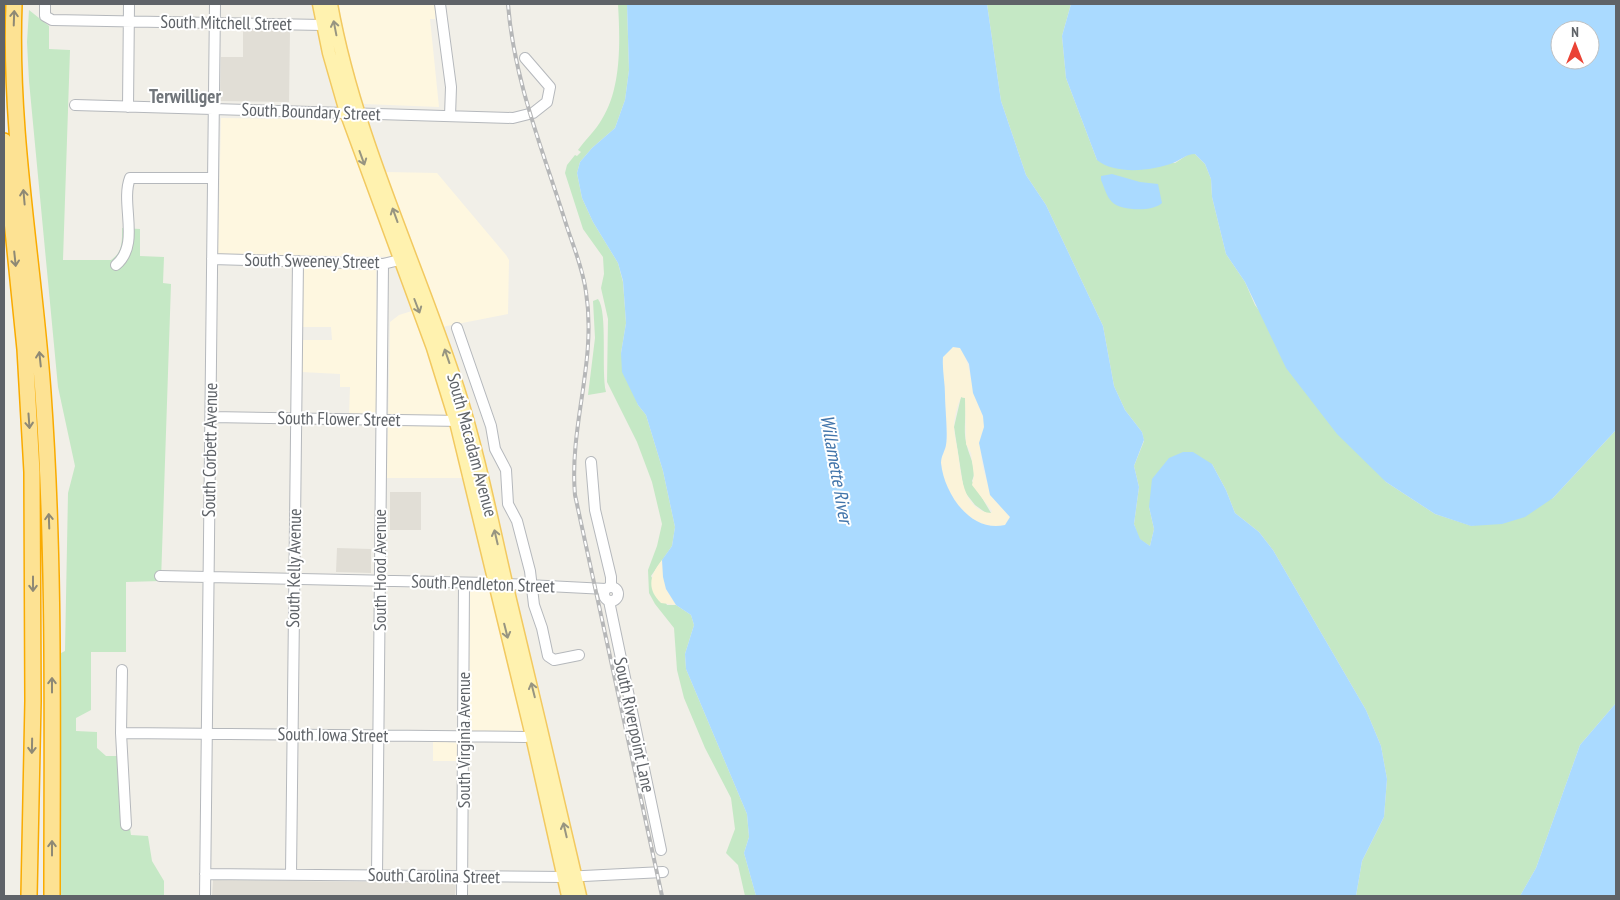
<svg xmlns="http://www.w3.org/2000/svg" width="1620" height="900" viewBox="0 0 1620 900" font-family="'PT Sans Narrow',sans-serif">
<rect width="100%" height="100%" fill="#f1efe8"/>
<path fill="#fef7e0" d="M338 4H435V19H430L439 107 364 104 353 73Z
M221 118 343 120 394 257 218 254Z
M386 172 437 173 506 255 509 260 508 314 442 327Z
M305 266 376 270 378 411 375 415H349L350 387H340V374L301 372 302 340H332L331 327H303V268Z
M415 310 467 478H387L390 322 399 315Z
M473 589 488 590 491 594 526 728 524 733 473 732 469 729 470 592Z
M433 741 458 743 459 761H433Z"/>
<path fill="#e1ded6" d="M243 30 290 31 289 102 220 101 221 57H243Z
M390 492H421V530H390Z
M337 548 371 549V573L336 572Z
M213 880 456 883 455 896H212Z"/>
<path fill="#c5e8c5" d="M618 4H627L629 70 625 100 615 128 592 148 580 162 577 173 582 198 593 222 618 263 623 282 626 323 621 353 638 405 646 415 663 471 675 527 672 546 651 576 667 605H676L691 615 694 625 685 654 686 669 747 814 749 837 744 853 756 896H745L738 865 726 853 735 829 731 798 705 748 684 698 677 670 674 628 655 604 649 593 648 570 657 546 662 524 652 482 637 442 607 382 608 319 601 288 604 274 603 257 583 229 565 173 567 165 575 155 577 156 581 152 578 150C586 139 596 130 602 119 622 87 620 39 618 4Z
M987 4H1071L1062 36 1066 78 1097 160 1175 163 1189 154H1195L1205 164 1211 179 1212 197 1226 254 1245 282 1255 305 1386 482 1435 514 1472 526 1553 498 1616 430V703L1580 745 1536 868 1520 896H1356L1362 861 1384 817 1387 779 1381 746 1366 710 1273 550 1259 532 1235 513 1226 490 1212 464 1149 507 1154 529 1150 546 1139 539 1134 524 1139 487 1134 466 1144 441 1142 432 1125 410 1114 386 1103 326 1046 205 1026 175 1001 101Z
M29 10 49 26V49L70 50 63 260H111C123 252 122 241 122 228L140 229V256L164 257 163 283 171 284 161 581 126 582V652H91V710L76 718V731L97 732V748L106 756H119L131 835 148 836 152 861 164 881V896H60L59 654 65 651 68 493 75 466 58 387 29 81 27 42Z
M598 299C608 312 601 371 606 392L588 395 595 338 593 301Z
M961 397 965 398C967 412 963 428 966 442 968 455 978 468 972 481L991 513H986L975 505 964 491 954 427Z"/>
<path fill="#fbf3d9" fill-rule="evenodd" d="M953 347 960 348C971 364 970 382 976 399 979 408 984 415 984 425 984 429 982 432 981 436 978 467 989 495 1010 517L1005 525C970 533 944 493 941 463 941 456 945 451 946 445 948 431 945 409 945 395 945 382 942 370 943 357ZM961 397 965 398 966 444 971 453 974 476 972 485 992 511 991 513C963 511 961 474 958 454 957 445 954 436 954 427 954 417 957 406 961 397Z
M662 560 666 589 676 605 661 603C646 588 650 575 662 560Z"/>
<path fill="#aadaff" fill-rule="evenodd" d="M627 4H987L1001 101 1026 175 1046 205 1103 326 1114 386 1125 410 1142 432 1144 440 1134 466 1139 487 1134 524 1140 539 1150 546 1154 529 1149 507 1152 479 1169 458 1183 452H1193L1212 464 1226 490 1235 513 1259 532 1273 550 1366 710 1381 746 1387 779 1384 817 1362 861 1356 896H756L744 853 749 837 747 814 686 669 685 654 694 625 691 615 676 605 666 589 663 577 662 560 672 546 675 527 663 471 646 415 638 405 622 372 621 353 626 323 623 281 618 263 593 222 582 198 577 173 580 162 592 148 615 128 625 100 629 70ZM953 347 960 348 969 364 973 393 983 416 984 427 979 443 990 495 1010 517 1005 525C970 533 944 493 941 463 941 456 945 451 946 445 948 433 945 408 945 395 945 382 942 370 943 357Z
M1071 4H1616V430L1553 498 1525 517 1502 524 1471 526 1435 514 1386 482 1337 434 1286 368 1245 282 1226 254 1212 197 1211 179 1205 164 1195 154C1186 154 1181 160 1173 163 1152 171 1115 175 1097 160L1066 78 1062 36ZM1560 30H1590V60H1560Z
M1112 174 1140 182 1158 184 1162 203C1153 212 1121 211 1112 202 1106 196 1104 186 1101 180V176Z
M1616 703V896H1520L1536 868 1580 745Z"/>
<g fill="none" stroke-linecap="round" stroke-linejoin="round">
<defs>
<path id="minor" d="M45 4V16L52 20 323 25
M440 4 451 87 450 116
M75 105 513 118 533 113 547 102 550 87 525 58
M128 107 129 4
M212 259 383 264 408 258
M116 265C141 244 120 204 130 178H213
M457 328 491 426 495 449 506 470 508 504 517 521 530 571 534 605 542 628 548 656 554 660 579 655
M211 417 462 421
M591 462 595 510 611 577V587
M160 576 488 583 606 589
M604 594a7 7 0 1 1 14 0a7 7 0 1 1-14 0Z
M609 601 661 850
M122 670 121 733 126 825
M121 733 525 737 537 733
M205 874 564 877 663 872
M291 874 298 261
M377 876 383 264
M205 896 215 4
M462 896 464 583"/>
<path id="major" d="M319 4 329 53 346 112 433 348 456 422 532 736 568 896
M331 4C355 137 416 260 458 389 478 452 491 518 506 583 531 687 556 792 580 896"/>
<path id="highway" d="M14 4C9 134 34 264 43 393 55 560 52 729 52 896
M4 141 25 349 32 472 33 701 29 896"/>
</defs>
<use href="#minor" stroke="#b5b8bc" stroke-width="12"/>
<use href="#major" stroke="#f2c960" stroke-width="15"/>
<use href="#highway" stroke="#f9ab00" stroke-width="18"/>
<use href="#minor" stroke="#fff" stroke-width="10"/>
<use href="#major" stroke="#fff2af" stroke-width="12"/>
<use href="#highway" stroke="#fde293" stroke-width="15"/>
<defs>
<path id="rail" d="M508 4C514 82 544 153 567 227 574 248 583 269 586 292 597 362 569 425 575 495L662 896"/>
</defs>
<use href="#rail" stroke="#b6b7b8" stroke-width="4"/>
<use href="#rail" stroke="#fff" stroke-width="2" stroke-dasharray="5.5" stroke-linecap="butt"/>
</g>
<defs><path id="oneway-shaft" d="M-6 0H5M1.5-3L5.5 0L1.5 3" fill="none" stroke-width="1.6" stroke-linecap="round" stroke-linejoin="round" transform="scale(1.25)"/></defs>
<g stroke="#8e8975">
<use href="#oneway-shaft" transform="translate(14 18) rotate(-88)"/>
<use href="#oneway-shaft" transform="translate(24 197) rotate(-95)"/>
<use href="#oneway-shaft" transform="translate(15 259) rotate(84)"/>
<use href="#oneway-shaft" transform="translate(40 359) rotate(-96)"/>
<use href="#oneway-shaft" transform="translate(29 421) rotate(86)"/>
<use href="#oneway-shaft" transform="translate(49 521) rotate(-92)"/>
<use href="#oneway-shaft" transform="translate(33 584) rotate(90)"/>
<use href="#oneway-shaft" transform="translate(52 685) rotate(-90)"/>
<use href="#oneway-shaft" transform="translate(32 746) rotate(91)"/>
<use href="#oneway-shaft" transform="translate(52 848) rotate(-90)"/>
</g>
<g stroke="#979581">
<use href="#oneway-shaft" transform="translate(335 28) rotate(-101)"/>
<use href="#oneway-shaft" transform="translate(362 158) rotate(70)"/>
<use href="#oneway-shaft" transform="translate(395 215) rotate(-110)"/>
<use href="#oneway-shaft" transform="translate(417 306) rotate(69)"/>
<use href="#oneway-shaft" transform="translate(447 356) rotate(-109)"/>
<use href="#oneway-shaft" transform="translate(496 537) rotate(-103)"/>
<use href="#oneway-shaft" transform="translate(506 631) rotate(76)"/>
<use href="#oneway-shaft" transform="translate(533 690) rotate(-104)"/>
<use href="#oneway-shaft" transform="translate(565 830) rotate(-103)"/>
</g>
<g text-anchor="middle" stroke-width="4" stroke-linejoin="round" paint-order="stroke">
<g font-size="18" fill="#5f6368" stroke="#fff">
<text transform="translate(226 23) rotate(1)" y="6">South Mitchell Street</text>
<text transform="translate(311 112) rotate(2)" y="6">South Boundary Street</text>
<text transform="translate(312 261) rotate(1)" y="6">South Sweeney Street</text>
<text transform="translate(339 419) rotate(1)" y="6">South Flower Street</text>
<text transform="translate(472 445) rotate(75)" y="6">South Macadam Avenue</text>
<text transform="translate(210 450) rotate(-89)" y="6">South Corbett Avenue</text>
<text transform="translate(294 568) rotate(-89)" y="6">South Kelly Avenue</text>
<text transform="translate(380 570) rotate(-90)" y="6">South Hood Avenue</text>
<text transform="translate(483 584) rotate(2)" y="6">South Pendleton Street</text>
<text transform="translate(634 725) rotate(78)" y="6">South Riverpoint Lane</text>
<text transform="translate(333 735) rotate(1)" y="6">South Iowa Street</text>
<text transform="translate(464 740) rotate(-90)" y="6">South Virginia Avenue</text>
<text transform="translate(434 876) rotate(1)" y="6">South Carolina Street</text>
</g>
<g font-size="19" font-weight="bold" fill="#70757a" stroke="#fff">
<text x="185" y="103">Terwilliger</text>
</g>
<g font-size="19" font-style="italic" fill="#4174aa" stroke="#fff">
<text transform="translate(837 469) rotate(80)" y="7">Willamette River</text>
</g>
</g>
<rect width="1620" height="900" fill="none" stroke="#5f6368" stroke-width="10"/>
<g transform="translate(1575 45)"><circle r="24" fill="#ffffff" stroke="#bfc1c3"/>
<path d="M0-4L9 19L0 12L-9 19Z" fill="#ea4335"/>
<text y="-8" font-size="14" font-weight="bold" text-anchor="middle" fill="#5f6368">N</text>
</g>
</svg>
